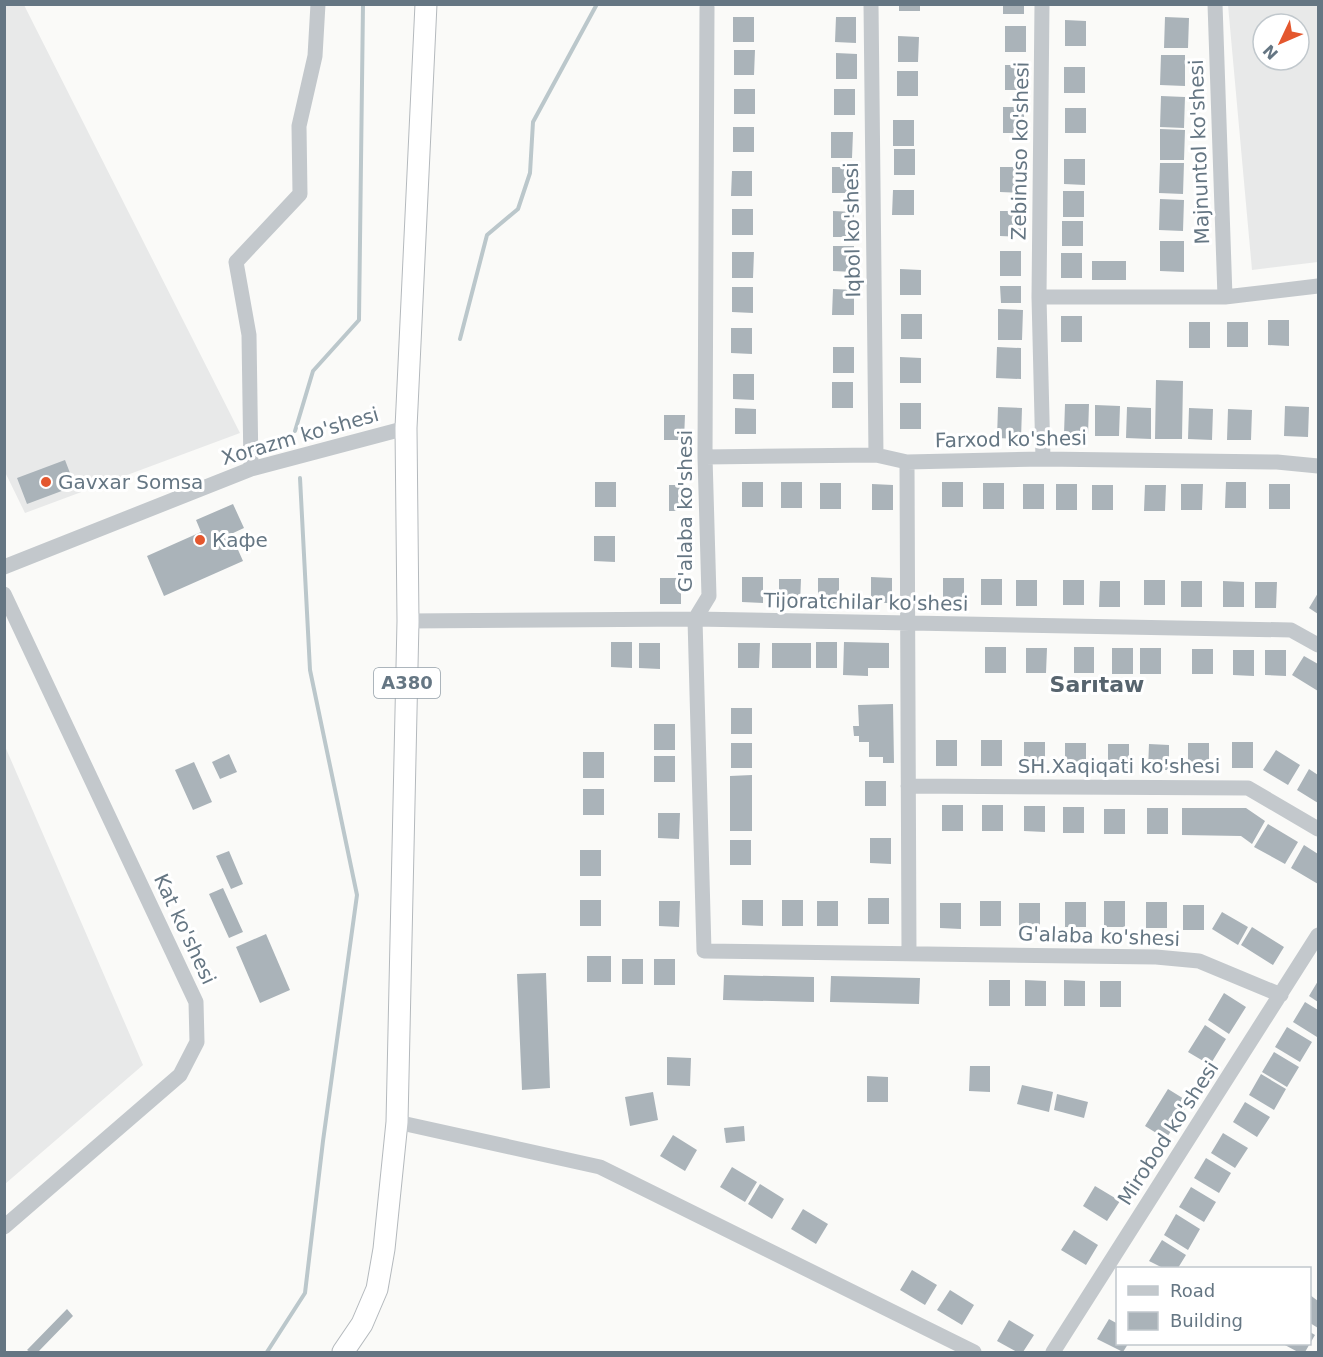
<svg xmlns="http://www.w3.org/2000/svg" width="1323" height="1357" viewBox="0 0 1323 1357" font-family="'DejaVu Sans',sans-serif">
<rect width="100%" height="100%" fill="#fafaf8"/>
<path fill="#e8e9e9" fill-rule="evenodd" d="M4 5H24L240 433 25 513 4 470Z
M1228 5H1318V262L1252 270ZM1263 24H1299V60H1263Z
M4 744 143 1065 5 1184H4Z"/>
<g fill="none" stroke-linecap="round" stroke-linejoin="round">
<path stroke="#bbc7cb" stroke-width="4" d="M460 339 487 235 518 209 530 173 533 122 597 4
M295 431 313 371 359 320 363 4
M267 1352 305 1293 323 1141 357 895 310 670 300 478"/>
</g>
<path fill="#aab3b9" d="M899 4H920V11H899Z
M1003 4H1024V14H1003Z
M733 17H754V42H733Z
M836 17H856V43L835 42Z
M1165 17 1189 18 1188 48H1164Z
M1065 20 1086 21V46H1065Z
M1005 26H1026V52H1005Z
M898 36 919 37 918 62H898Z
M734 50H755L754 75H734Z
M836 53 857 54V79H836Z
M1161 55H1185V86L1160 85Z
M1005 65H1026V90H1005Z
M1064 67H1085V93H1064Z
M897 71H918V96H897Z
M734 89H755V114H734Z
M834 89H855V115H834Z
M1161 96 1185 97 1184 128 1160 127Z
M1003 107H1024V133H1003Z
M1065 108H1086V133H1065Z
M893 120H914V146H893Z
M733 127H754V152H733Z
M1160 129 1185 130 1184 160H1160Z
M831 132H853L852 158H831Z
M894 149H915V175H894Z
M1064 159H1085V185L1064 184Z
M1160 163H1184L1183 194 1159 193Z
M832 167H853V193H832Z
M1000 167H1021V193L1000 192Z
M732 171H752V196H731Z
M893 190H914V215H892Z
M1063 191H1084V217H1063Z
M1160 199 1184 200 1183 231 1159 230Z
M732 209H753V235H732Z
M833 211 854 212V237H833Z
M1000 211H1021V237L1000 236Z
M1062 221H1083V246H1062Z
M1160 241H1184V272L1160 271Z
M833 246H854V272L833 271Z
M1000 251H1021V276H1000Z
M732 252H754L753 278H732Z
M1061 253H1082V278H1061Z
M1092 261H1126V280H1092Z
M900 269 921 270V295H900Z
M1000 286H1021V303H1001Z
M732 287H753V313L732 312Z
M833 289 854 290V315H832Z
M998 309 1023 310 1022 340H998Z
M901 314H922V339H901Z
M1061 316H1082V342H1061Z
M1268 320H1289V346L1268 345Z
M1189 322H1210V348H1189Z
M1227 322H1248V347H1227Z
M731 328H752V354L731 353Z
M833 347H854V373H833Z
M997 347 1021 348V379L996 378Z
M900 357 921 358V383H900Z
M733 374H754V400L733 399Z
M1156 380 1183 381 1182 439H1155Z
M832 382H853V408H832Z
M900 403H921V429H900Z
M1065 404H1089L1088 435 1064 434Z
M1095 405 1120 406 1119 436H1095Z
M1285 406 1309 407 1308 437 1284 436Z
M998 407 1022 408 1021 439 997 438Z
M1127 407 1151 408V439L1126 438Z
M735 408 756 409V434H735Z
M1189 408 1213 409 1212 440 1188 439Z
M1228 409 1252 410 1251 440H1227Z
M664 415H685L684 440H664Z
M65 460 75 486 27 504 17 478Z
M595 482H616V507H595Z
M742 482H763V507H742Z
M781 482H802V508H781Z
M942 482H963V507H942Z
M1226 482H1246V508H1225Z
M820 483H841V509H820Z
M983 483H1004V509H983Z
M872 484 893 485V510H872Z
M1023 484H1044V509H1023Z
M1056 484H1077V510H1056Z
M1181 484H1203L1202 510H1181Z
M1269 484H1290V509H1269Z
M669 485H690L689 511H669Z
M1092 485H1113V510H1092Z
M1145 485H1166L1165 511H1144Z
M233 504 244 528 231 534 243 561 164 596 147 556 201 532 196 520Z
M594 536H615V562L594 561Z
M742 577H763V603L742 602Z
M871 577 892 578V603H871Z
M660 578H681V604H660Z
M818 578H839V603H818Z
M943 578H964V604H943Z
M779 579H801L800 604H779Z
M981 579H1002V605H981Z
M1016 580H1037V606H1016Z
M1063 580H1084V605H1063Z
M1144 580H1165V605H1144Z
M1100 581H1120V607H1099Z
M1181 581H1202V607H1181Z
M1223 581 1244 582V607H1223Z
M1255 582H1277L1276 608H1255Z
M1318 593V614L1309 608Z
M611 642H632V668L611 667Z
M816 642H837V668H816Z
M844 642 889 643V668H868V676L843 675Z
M639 643H660V669L639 668Z
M738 643H760L759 668H738Z
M772 643H811V668H772Z
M985 647H1006V673H985Z
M1074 647H1094V673H1074Z
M1026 648H1047L1046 673H1026Z
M1112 648H1133V674H1112Z
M1140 648H1161V674H1140Z
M1192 649H1213V674H1192Z
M1233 650H1254V676L1233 675Z
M1265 650H1286V676L1265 675Z
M1304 656 1318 664V691L1292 675Z
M893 704 894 763H883V757H869V742H859V736H854L853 726H859L858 705Z
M731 708H752V734H731Z
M654 724H675V750H654Z
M936 740H957V766H936Z
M981 740H1002V766H981Z
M1024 742H1045V768H1024Z
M1232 742H1253V768H1232Z
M731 743H752V768H731Z
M1065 743H1086V768H1065Z
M1188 743H1209V769H1188Z
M1108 744H1129V769H1108Z
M1149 744 1169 745V770H1148Z
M1276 750 1300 765 1288 785 1263 770Z
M583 752H604V778H583Z
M229 754 237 772 220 779 212 762Z
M654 756H675V782H654Z
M194 762 212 802 193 810 175 770Z
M1309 769 1318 775V803L1297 790Z
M752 775V831H730V776Z
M865 781H886V806H865Z
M583 789H604V815H583Z
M942 805H963V831H942Z
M982 805H1003V831H982Z
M1024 806H1045V832L1024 831Z
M1063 807H1084V833H1063Z
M1147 808H1168V834H1147Z
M1182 808H1246L1265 821 1252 844 1241 836 1182 835Z
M1104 809H1125V834H1104Z
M658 813H680L679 839 658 838Z
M1268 824 1298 842 1285 864 1254 847Z
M870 838H891V864L870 863Z
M730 840H751V865H730Z
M1304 845 1318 854V884L1291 868Z
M580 850H601V876H580Z
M229 851 243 884 231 889 216 856Z
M223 888 243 932 229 938 209 894Z
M868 898H889V924H868Z
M580 900H601V926H580Z
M742 900H763V926L742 925Z
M782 900H803V926H782Z
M659 901H680L679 927 659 926Z
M817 901H838V926H817Z
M980 901H1001V926H980Z
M1104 901H1125V927H1104Z
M1065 902H1086V927H1065Z
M1146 902H1167V928H1146Z
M940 903H961V929L940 928Z
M1019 903H1040V928H1019Z
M1183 905H1204V930H1183Z
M1222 912 1248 927 1238 945 1212 929Z
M1252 927 1284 947 1273 965 1241 945Z
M266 934 290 990 260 1003 236 947Z
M587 956H611V982H587Z
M622 959H643V984H622Z
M654 959H675V985H654Z
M546 973 550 1088 522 1090 517 974Z
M724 975 814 977V1002L723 1000Z
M831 976 920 978 919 1004 830 1002Z
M989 980H1010V1006H989Z
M1025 980 1046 981V1006H1025Z
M1064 980 1085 981V1006H1064Z
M1100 981H1121V1007H1100Z
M1318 981V1002L1309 996Z
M1224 993 1246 1007 1229 1034 1208 1020Z
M1305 1002 1318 1010 1317 1037 1293 1022Z
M1205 1025 1226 1039 1210 1065 1188 1052Z
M1287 1027 1312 1042 1300 1062 1275 1047Z
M1274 1052 1299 1067 1287 1087 1262 1072Z
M667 1057 691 1058 690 1086 667 1085Z
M970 1066H990V1092L969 1091Z
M1261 1074 1286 1089 1274 1110 1249 1095Z
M867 1076 888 1077V1102H867Z
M1022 1085 1053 1092 1049 1112 1017 1104Z
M1168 1089 1189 1102 1166 1139 1145 1126Z
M653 1092 658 1120 630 1126 625 1097Z
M1057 1094 1088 1102 1084 1118 1054 1110Z
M1245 1102 1270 1117 1257 1137 1233 1122Z
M744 1126 745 1141 726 1143 724 1128Z
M1223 1133 1248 1148 1235 1168 1211 1153Z
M673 1135 697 1150 685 1171 660 1156Z
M1206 1158 1231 1173 1219 1193 1194 1178Z
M732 1167 757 1182 745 1202 720 1187Z
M760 1184 784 1199 772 1219 748 1204Z
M1095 1186 1120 1201 1107 1221 1083 1206Z
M1191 1187 1216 1202 1204 1222 1179 1207Z
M803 1209 828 1224 816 1244 791 1229Z
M1176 1214 1200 1229 1188 1250 1164 1235Z
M1074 1230 1098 1245 1086 1265 1061 1250Z
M1162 1240 1186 1255 1178 1268H1163L1149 1261Z
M912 1270 937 1285 925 1305 900 1290Z
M950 1290 974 1305 962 1325 937 1310Z
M1310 1295 1318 1301V1328L1310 1323Z
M67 1309 73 1316 38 1352H30L27 1350Z
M1109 1319 1118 1324V1344H1128L1123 1352 1097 1339Z
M1009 1320 1034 1335 1023 1352H1017L997 1341Z
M1310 1332 1315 1335 1305 1352H1298L1283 1344H1310Z"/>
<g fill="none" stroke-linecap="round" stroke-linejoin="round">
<defs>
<path id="highway" d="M343 1352 362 1324 377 1289 384 1249 397 1122 408 621 406 428 426 4"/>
</defs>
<use href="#highway" stroke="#b4b9bd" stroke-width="23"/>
<path stroke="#c3c8cc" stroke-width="15" d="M871 4 876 455
M1042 4 1039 297 1043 459
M1215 4 1225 297
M707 7 705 457 709 596 695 619 704 951 1156 957 1199 961 1281 995
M1039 297H1225L1318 286
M705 457 876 455 907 462 1043 459 1277 462 1318 466
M907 462 909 953
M251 469 249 335 236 262 300 194 299 126 315 56 318 4
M4 567 251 469 406 428
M4 594 196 1002 197 1042 180 1075 4 1227
M408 621 695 619 1291 630 1318 645
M908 786 1248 788 1318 829
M397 1122 600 1167 974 1352
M1053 1352 1318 935"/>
<use href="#highway" stroke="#fff" stroke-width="21"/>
</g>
<g fill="#e4572e" stroke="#fff" stroke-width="2">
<circle cx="46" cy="482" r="6"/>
<circle cx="200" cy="540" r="6"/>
</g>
<g text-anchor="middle" stroke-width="6" stroke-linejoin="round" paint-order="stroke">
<rect fill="#fff" stroke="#939fa8" stroke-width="1.5" x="374" y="668" width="66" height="30" rx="4.5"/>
<g font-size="18" font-weight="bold" fill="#657683">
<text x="407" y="689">A380</text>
</g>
<g font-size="20" fill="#657683" stroke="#fff">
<text transform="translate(1020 151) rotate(-89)" y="7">Zebinuso ko'shesi</text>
<text transform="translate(1199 152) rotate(-92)" y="7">Majnuntol ko'shesi</text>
<text transform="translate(852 230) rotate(-91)" y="7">Iqbol ko'shesi</text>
<text transform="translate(300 436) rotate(-16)" y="7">Xorazm ko'shesi</text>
<text transform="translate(1011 439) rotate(-1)" y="7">Farxod ko'shesi</text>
<text transform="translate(685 511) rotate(-90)" y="7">G'alaba ko'shesi</text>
<text transform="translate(866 602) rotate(1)" y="7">Tijoratchilar ko'shesi</text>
<text x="1119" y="773">SH.Xaqiqati ko'shesi</text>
<text transform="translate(185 929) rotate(65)" y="7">Kat ko'shesi</text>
<text transform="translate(1099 936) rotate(2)" y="7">G'alaba ko'shesi</text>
<text transform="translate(1168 1133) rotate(-57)" y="7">Mirobod ko'shesi</text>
</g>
<g font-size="20" fill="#657683" stroke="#fff" text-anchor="start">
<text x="58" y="489">Gavxar Somsa</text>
<text x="212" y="547">Кафе</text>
</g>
<g font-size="22" font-weight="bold" fill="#57646e" stroke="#fff">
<text x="1097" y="692">Sarıtaw</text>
</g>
</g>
<rect width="1323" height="1357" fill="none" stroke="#657683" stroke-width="12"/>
<rect x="1116" y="1267" width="195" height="78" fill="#ffffff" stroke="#c1c8cd" stroke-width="1.5"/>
<rect x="1128" y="1286" width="30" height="9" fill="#c3c8cc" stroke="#c1c8cd" stroke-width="1.5"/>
<text x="1170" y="1297" font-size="18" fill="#657683">Road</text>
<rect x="1128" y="1312" width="30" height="18" fill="#aab3b9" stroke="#c1c8cd" stroke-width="1.5"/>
<text x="1170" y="1327" font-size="18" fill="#657683">Building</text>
<g transform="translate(1281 42) rotate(226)"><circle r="28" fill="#ffffff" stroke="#c1c8cd" stroke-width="1.5"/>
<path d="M0-4.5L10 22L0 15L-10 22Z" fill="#e4572e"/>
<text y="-9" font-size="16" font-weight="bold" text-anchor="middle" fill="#657683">N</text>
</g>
</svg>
